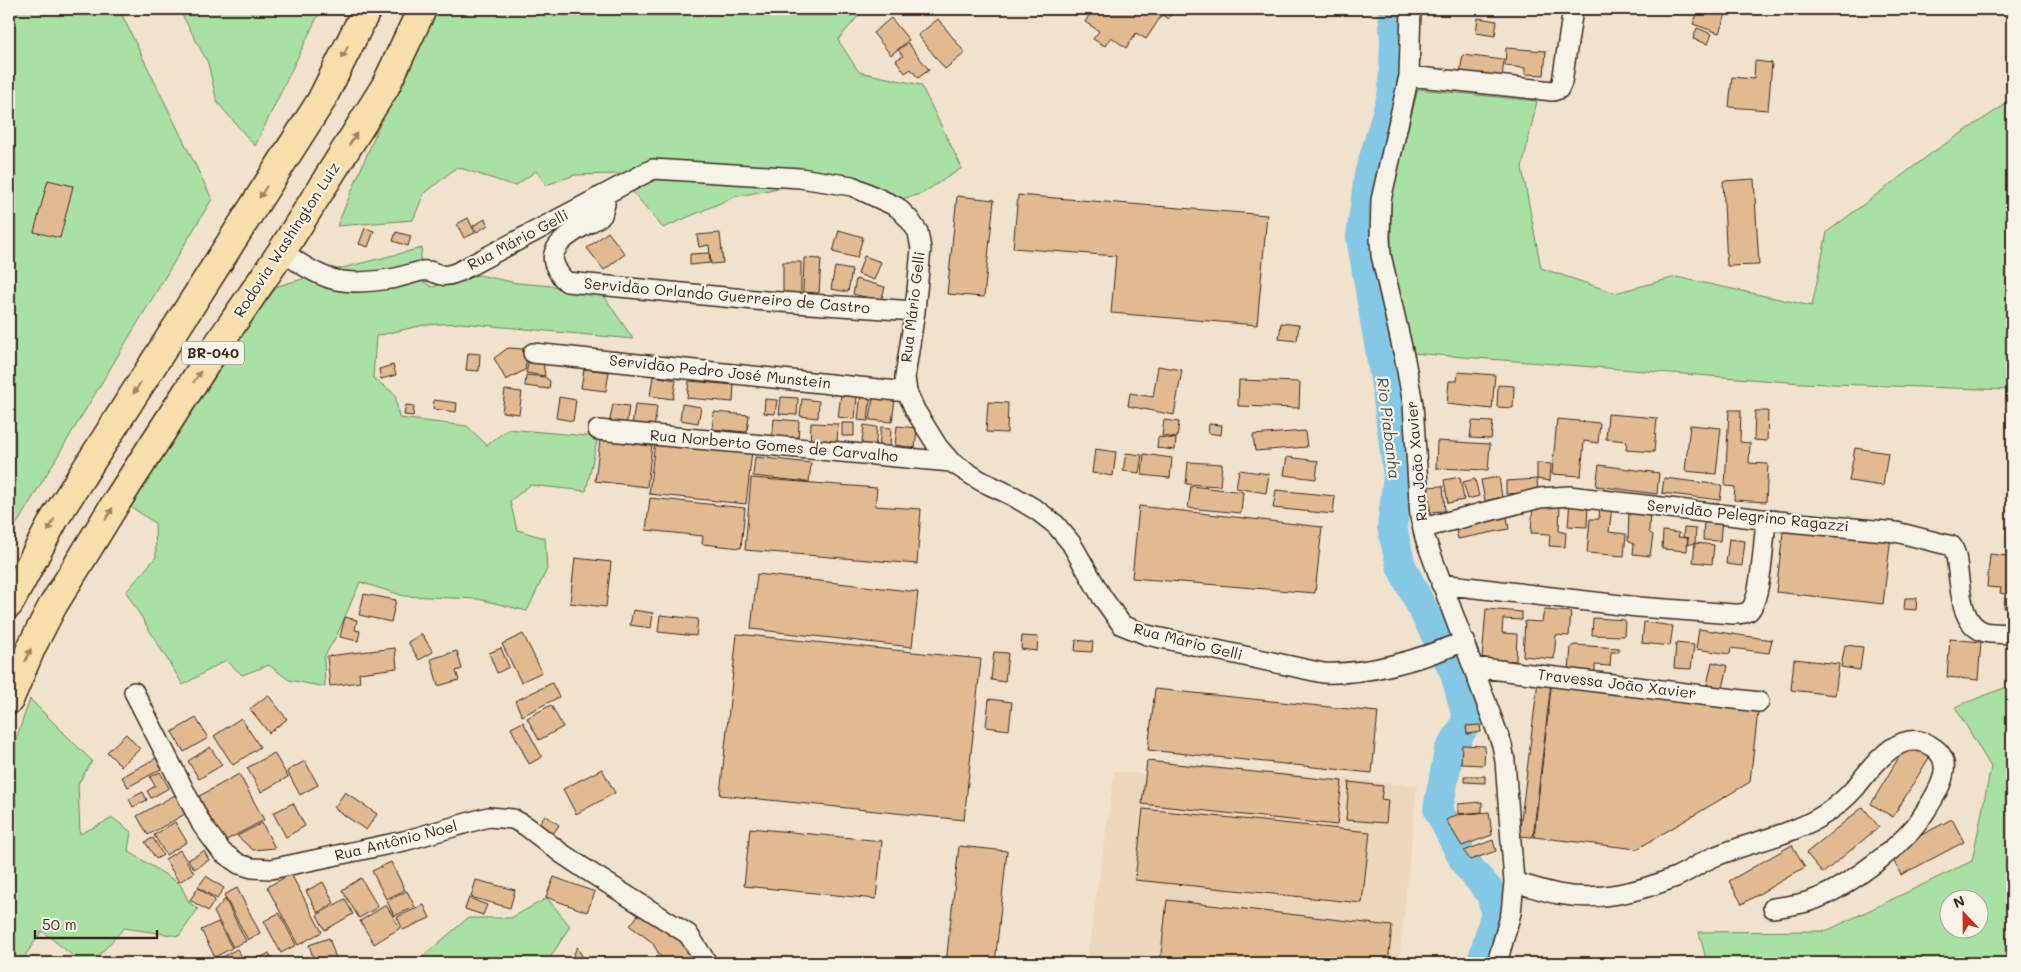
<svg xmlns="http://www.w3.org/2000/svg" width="2021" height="972" viewBox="0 0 2021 972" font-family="Mali,sans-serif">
<rect width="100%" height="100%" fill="#f1e2ce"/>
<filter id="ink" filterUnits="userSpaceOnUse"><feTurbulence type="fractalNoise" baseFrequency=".02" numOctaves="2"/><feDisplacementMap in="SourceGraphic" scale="10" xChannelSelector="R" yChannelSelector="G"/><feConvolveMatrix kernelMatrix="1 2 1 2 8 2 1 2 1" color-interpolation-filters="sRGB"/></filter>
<g filter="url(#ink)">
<path fill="#ecd6bc" d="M1146 760 1417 786 1399 963H1096L1087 958 1115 771 1144 774Z"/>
<path fill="#a9e0a4" stroke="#728561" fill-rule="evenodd" d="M9 9H119L212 199 9 537Z
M179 9H321L255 146 217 102 208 63Z
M428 9H864L838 40 859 72 921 85 962 168 921 194 882 204 830 181 789 186 734 197 663 228 618 174 575 175 546 185 536 171 515 186 457 167 424 194 413 220 337 226Z
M1418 89 1537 101 1522 168 1541 268 1615 293 1676 277 1812 306 1827 232 1933 152 2012 100V390L1801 383 1411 353 1391 255V196Z
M422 248 417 278 432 287 479 275 517 283 600 290 633 339 460 323 424 325 376 336 373 378 395 394 399 418 467 426 487 445 508 429 598 437 586 491 530 485 510 501 517 530 545 538 547 569 527 611 478 599 404 596 360 582 337 635 324 657 325 687 289 680 269 665 242 675 226 660 183 685 126 592 156 557 155 523 125 503 232 344 278 286 330 271Z
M2004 688 2012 689V963H1707L1699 932 1826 931 1972 861 1991 767 1955 707ZM1948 900H1978V930H1948Z
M30 699 92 761 78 784 80 834 113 818 131 832 128 851 180 884 189 902 198 909 179 936 124 928 92 963H82L42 931 20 963H11L9 959V759Z
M547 898 570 926 547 963H415L468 918H511Z"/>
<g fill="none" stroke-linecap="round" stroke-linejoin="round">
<path stroke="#84c8e5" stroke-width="30" d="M1393 9 1395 42 1393 93 1369 175 1361 237 1387 391 1398 476 1392 527 1401 566 1455 673 1468 720 1449 751 1438 809 1466 864 1490 892 1496 912 1482 963"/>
</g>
<path fill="#e2ba92" stroke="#3b2a1e" d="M1093 9H1112L1117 12 1119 9H1175L1168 19 1162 15 1146 39 1136 33 1126 48 1111 37 1105 46 1093 39 1099 31 1085 22Z
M1699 9H1728L1719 33 1693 24Z
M891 18 909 40 891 55 873 33Z
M1478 18 1497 21 1495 36 1476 33Z
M938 19 965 53 945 69 918 35Z
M1697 28 1712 34 1708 44 1693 39Z
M908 43 929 70 918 78 911 69 905 73 896 60 903 56 898 50Z
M1506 48 1546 51 1544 75 1525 74V68L1505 66Z
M1463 55 1504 60 1502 78 1460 72Z
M1755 61 1772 63 1768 110 1729 107 1732 77 1754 79Z
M1754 179 1759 265 1727 266 1723 181Z
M48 180 73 186 60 238 34 232Z
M1018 195 1267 215 1257 325 1111 313 1116 256 1013 248Z
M957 196 994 200 984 297 947 294Z
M468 218 475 233 464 238 457 224Z
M485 219 488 225 477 232 473 226Z
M365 228 374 231 368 247 359 244Z
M839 230 863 237 857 258 833 252Z
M396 232 411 236 408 246 393 241Z
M608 232 625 254 604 270 587 248Z
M720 233 723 263 711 264 709 245 699 247 697 235Z
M709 253 710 263 690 265V254Z
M864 256 881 262 874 280 858 274Z
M804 258 821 259 819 293 803 292Z
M783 262H801V295L783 294Z
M835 267 852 270 848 292 831 289Z
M856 279 885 287 881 301 853 294Z
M1281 323 1299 325 1297 341 1279 339Z
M508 348 523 349 527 358 525 370 506 380 494 358Z
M468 353 480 354 479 371 466 370Z
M529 359 543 361 545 376 526 373Z
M393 365 396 375 381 379 379 369Z
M1158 366 1182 370 1174 415 1128 406 1130 393 1153 397Z
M584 369 609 372 606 391 581 388Z
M1458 372 1495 375 1492 409 1447 404 1449 381H1457Z
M526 375 545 377 550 381 549 389 525 386Z
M653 376 676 380 673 399 650 396Z
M1239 380 1300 382 1299 408 1238 406Z
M689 381 734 385 733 402 687 398Z
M1498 385 1514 386 1513 408 1497 407Z
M505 390 522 392 519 414 502 412Z
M861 392 871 393 868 421 858 420Z
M841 394 857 396 855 419 838 417Z
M559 397 576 400 573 421 556 418Z
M781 397 798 398 797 415 779 414Z
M873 397 895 399 892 422 870 420Z
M765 399 777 400 775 414 764 413Z
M802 399 819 401 818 418 800 416Z
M434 400 457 403 456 412 433 409Z
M988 402 1008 403 1007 433 986 432Z
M613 404 629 406 626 427 609 425Z
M635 404 657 406 654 429 632 426Z
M682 404 701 407 698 423 680 420Z
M406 405 414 406 413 416 404 415Z
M1729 410H1741L1740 442 1750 443 1749 463 1768 464 1766 502 1734 500 1735 487 1725 486Z
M1755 411H1768L1767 441 1754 440Z
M714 412 749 415 747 432 712 429Z
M1608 414 1657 418 1654 452 1626 450 1627 441 1606 439Z
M774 419 799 421 798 443 772 441Z
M1557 419 1600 423 1598 443 1584 441 1581 476 1552 474Z
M1164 420 1179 422 1177 438 1162 436Z
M1472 421 1493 422 1491 439 1470 438Z
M811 423 838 424 837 446 810 445Z
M842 423H854V436H842Z
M1209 424 1222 425 1221 435 1208 433Z
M864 425 877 427 875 452 861 451Z
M1690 425 1721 428 1716 474 1685 471Z
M897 426 917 428 915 448 895 445Z
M881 427 891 428 890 447H879Z
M1305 431 1307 447 1255 451 1253 435Z
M1158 437 1176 439 1175 450 1157 448Z
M600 440 652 446 647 487 595 481Z
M655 441 752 451 746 504 649 494Z
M1437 441 1490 444 1488 470 1436 468Z
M1855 448 1888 453 1883 486 1849 481Z
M1095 449 1116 452 1113 476 1092 473Z
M1126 453 1142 455 1139 473 1123 471Z
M1144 454 1172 458 1170 478 1142 475Z
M755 457 811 463 809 482 753 476Z
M1287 457 1318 461 1316 479 1284 475Z
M1188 462 1222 464 1220 486 1186 484Z
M1537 463 1551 464 1550 481 1537 479Z
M1599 465 1659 473 1657 494 1596 486Z
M1239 470 1269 474 1266 493 1236 488Z
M1460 477 1464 500 1448 503 1444 480Z
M1499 477 1502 497 1485 501 1481 480Z
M751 478 877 488 875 506 921 509 917 564 745 550Z
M1664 478 1722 485 1720 500 1662 493Z
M1475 479 1479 496 1468 499 1463 482Z
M1537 479 1538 492 1506 494V481Z
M1191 486 1243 492 1241 513 1188 508Z
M1443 486 1445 511 1429 512 1426 487Z
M1276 490 1335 496 1333 514 1273 508Z
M650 498 745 508 741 548 702 544 703 536 646 530Z
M1570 501 1588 502 1587 527 1568 526Z
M1533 503 1560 504 1559 531 1566 533 1565 547 1549 546 1550 534 1531 533Z
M1600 505 1612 506 1609 532 1626 534 1624 556 1587 553 1590 519H1599Z
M1139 506 1322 527 1315 593 1132 578Z
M1629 509H1650L1649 532 1653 535 1650 556 1633 554 1634 544 1628 541Z
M1506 511 1509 529 1458 539 1454 521Z
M1704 518 1722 519 1720 541 1703 540Z
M1784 524 1891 536 1883 604 1776 592Z
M1684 528 1696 529 1695 543 1687 545 1688 538 1683 537Z
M1663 531 1679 533 1678 537 1688 538 1687 551 1662 549Z
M2010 538H2012V608H2004L2005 594 2000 593 2001 588 1987 587 1990 554 2008 556Z
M1729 539 1745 541 1742 566 1726 564Z
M1695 543 1714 545 1712 564 1693 562Z
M575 558 611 562 606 607 570 603Z
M757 574 918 592 912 647 751 629Z
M364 594 396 600 391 622 359 615Z
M1905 598H1917L1916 610 1904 609Z
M1486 609 1522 612V620L1503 619 1502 633 1517 634 1516 661 1482 659Z
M633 610 653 613 651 628 630 625Z
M1544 610 1571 612 1569 636 1556 635 1554 659 1523 656 1525 621 1542 622Z
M660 615 698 619 696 636 658 632Z
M345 617 357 620 355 630 360 631 358 641 340 637Z
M1593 618 1625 620 1624 636 1592 635Z
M1644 622 1673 626 1670 646 1642 643Z
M1699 629 1772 640 1769 653 1731 648 1730 654 1696 649Z
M422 634 433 652 419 660 408 642Z
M523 634 542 672 521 682 502 644Z
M737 634 981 659 964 820 720 795Z
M1022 636 1038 637 1037 651 1021 649Z
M1950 639 1981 642 1978 680 1947 677Z
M1076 640 1093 642 1092 652 1075 651Z
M1676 643 1694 645 1691 669 1674 668Z
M1574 645 1619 648V652H1611L1610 666 1595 665V672L1569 670 1571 647Z
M1845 645 1863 647 1860 670 1841 667Z
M395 648 397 668 359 673 360 682 330 686 327 656Z
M501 648 509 667 497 673 489 653Z
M457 651 462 669 456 671 459 680 438 686 431 659Z
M994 652 1008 653 1005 682 991 680Z
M1794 659 1839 664 1835 695 1791 690Z
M1712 662 1728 666 1723 688 1707 685Z
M1552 679 1759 702 1750 782 1637 849 1534 837Z
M1538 681 1551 683 1533 837 1519 836Z
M552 683 559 697 522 716 515 701Z
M1155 689 1378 712 1372 773 1148 750Z
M268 695 287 719 269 733 250 709Z
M989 699 1012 702 1009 730 986 727Z
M551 705 563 727 539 740 527 718Z
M196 718 208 738 184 752 172 732Z
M241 718 260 747 233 765 214 736Z
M523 722 542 757 529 764 511 728Z
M1480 725 1481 732 1467 734 1466 726Z
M126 734 140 749 121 766 107 752Z
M1908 742 1930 756 1893 817 1871 804Z
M1462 745 1485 746 1484 765 1461 764Z
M210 747 222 765 199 779 188 761Z
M274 753 288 777 261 792 247 768Z
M156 758 161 769 128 787 122 777Z
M305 761 318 785 300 795 287 771Z
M1147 761 1342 781 1337 825 1142 804Z
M602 769 615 793 576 814 563 789Z
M160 772 169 788 151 798 147 791 155 786 150 777Z
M239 774 264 820 219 844 194 799Z
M1464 776H1485V783L1464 782Z
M1349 782 1383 786 1381 799 1388 800 1386 823 1346 820Z
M143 792 147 800 133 807 129 799Z
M345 792 377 814 366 830 334 808Z
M175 795 185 814 148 835 137 816Z
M1482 802V812L1458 814V804Z
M293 803 305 826 286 837 273 813Z
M1863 807 1879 827 1823 873 1806 853Z
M1143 809 1370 832 1362 903 1135 880Z
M1489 812 1492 835 1462 846 1446 820 1456 815Z
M545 815 559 825 550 839 535 829Z
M1952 819 1964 842 1901 875 1889 852Z
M175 822 187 842 166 855 154 835Z
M262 823 275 848 253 850 237 836Z
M750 828 882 841 876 899 744 886Z
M153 838 163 855 156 859 145 842Z
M1493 840 1496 851 1470 860 1464 851Z
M1792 845 1805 867 1742 904 1729 881Z
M959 846 1007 851 995 963H946Z
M180 850 194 873 179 882 165 859Z
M204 851 209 860 194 869 188 860Z
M391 862 405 890 386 899 372 871Z
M291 874 322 932 298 945 267 887Z
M206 876 224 888 217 899 198 887Z
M554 877 595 892 587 912 546 897Z
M361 878 378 907 359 918 342 890Z
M476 880 515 890 510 908 471 897Z
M323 882 334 903 318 913 306 891Z
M198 888 215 900 208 911 190 900Z
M237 888 260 933 248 940 224 895Z
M407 891 415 907 394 916 387 901Z
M469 898 487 905 483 915 465 909Z
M225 899 246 941 233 947 214 912Z
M345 899 353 914 325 930 317 915Z
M1167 900 1392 926 1388 963H1160Z
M386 905 400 928 374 944 360 921Z
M424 905 430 918 403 930 397 917Z
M643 908 677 932 695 963H664L652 942 630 926Z
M279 913 296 945 281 953 264 921Z
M218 922 232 948 215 957 201 930Z
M329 938 337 961 329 963H315L309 945Z
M577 947 586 963H570Z
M237 949 246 963H221L219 959Z
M269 953 273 960 267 963H258L256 960Z"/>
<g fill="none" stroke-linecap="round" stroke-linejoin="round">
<defs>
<path id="minor" d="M1411 9 1409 76 1381 200 1380 237 1381 255 1405 360 1413 404 1420 517 1425 538 1502 745 1505 761 1514 882 1511 913 1497 963
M1409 76 1553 91 1559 89 1562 82 1573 9
M597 198 605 204 602 215C587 226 548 240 554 263 557 271 560 277 567 282L766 301 915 311
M282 251C321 280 340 287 389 279 400 278 411 273 422 271 439 269 436 281 458 272L653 169 800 178 852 186 897 207 909 219 918 232 921 249 915 311 905 377 907 392 915 410 938 447 951 462 981 481 1013 496 1038 511 1056 525 1071 543 1102 597 1122 625 1147 635 1323 673C1371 675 1421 659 1465 641
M533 353 907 392
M598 430 951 462
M1423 528 1540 498 1569 496 1778 521 1896 532 1952 546C1957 554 1957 563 1958 572 1961 592 1961 625 1985 632 1993 634 2004 633 2012 634
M1441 584 1638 607 1734 614C1739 614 1745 614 1749 611 1761 601 1764 537 1766 520
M1474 667 1759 702
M134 692 202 825 222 852 239 864 252 868 271 869 404 841 488 817 513 819 526 826 561 853 588 871 688 934 707 963
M1514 882C1529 886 1543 891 1558 894 1598 902 1638 892 1676 877 1690 871 1702 861 1716 856 1753 841 1794 835 1828 812 1838 805 1848 796 1856 787 1873 765 1902 724 1934 748 1958 765 1934 798 1923 815 1906 844 1842 891 1810 901 1798 905 1785 906 1773 908"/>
<path id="motorway" d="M9 604 55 518 321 101 367 9
M9 700 32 646 52 607 117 501 215 349 282 251 385 87 422 9"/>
</defs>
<use href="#minor" stroke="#3b2a1e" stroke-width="22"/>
<use href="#motorway" stroke="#3b2a1e" stroke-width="31"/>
<use href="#minor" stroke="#f7f3e8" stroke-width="19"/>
<use href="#motorway" stroke="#f8deab" stroke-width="28"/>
</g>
<defs><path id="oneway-solid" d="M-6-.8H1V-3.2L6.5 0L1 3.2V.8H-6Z" transform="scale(1.25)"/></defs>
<g fill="#9a8464">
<use href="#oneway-solid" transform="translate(345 52) rotate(117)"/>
<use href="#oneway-solid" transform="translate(353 139) rotate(-58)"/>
<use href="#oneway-solid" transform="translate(263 192) rotate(122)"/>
<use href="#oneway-solid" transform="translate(197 377) rotate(-57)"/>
<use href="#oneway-solid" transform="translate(137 388) rotate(123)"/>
<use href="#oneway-solid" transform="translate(109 514) rotate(-59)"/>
<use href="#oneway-solid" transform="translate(51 525) rotate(118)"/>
<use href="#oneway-solid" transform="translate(28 655) rotate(-66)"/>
</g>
</g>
<g text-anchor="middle" stroke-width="4.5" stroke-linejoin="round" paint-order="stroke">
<rect fill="#f7f3e8" stroke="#73665b" stroke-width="1" x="182" y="341.5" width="62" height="23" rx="4"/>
<g font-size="14" font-weight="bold" fill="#3b2a1e">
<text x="213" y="358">BR-040</text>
</g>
<g font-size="15" fill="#3b2a1e" stroke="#f7f3e8">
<text transform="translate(287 240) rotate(-57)" y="5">Rodovia Washington Luiz</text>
<text transform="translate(518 240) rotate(-28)" y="5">Rua Mário Gelli</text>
<text transform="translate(727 296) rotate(5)" y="5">Servidão Orlando Guerreiro de Castro</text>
<text transform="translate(913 307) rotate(-83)" y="5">Rua Mário Gelli</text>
<text transform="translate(720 372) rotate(6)" y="5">Servidão Pedro José Munstein</text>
<text transform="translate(774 446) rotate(5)" y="5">Rua Norberto Gomes de Carvalho</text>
<text transform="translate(1417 461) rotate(-95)" y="5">Rua João Xavier</text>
<text transform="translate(1748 516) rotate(6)" y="5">Servidão Pelegrino Ragazzi</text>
<text transform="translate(1188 642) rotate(14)" y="5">Rua Mário Gelli</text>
<text transform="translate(1617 684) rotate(7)" y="5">Travessa João Xavier</text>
<text transform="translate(396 841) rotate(-14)" y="5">Rua Antônio Noel</text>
</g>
<g font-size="16" font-style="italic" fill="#4d5250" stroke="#f7f3e8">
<text transform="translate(1389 428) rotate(83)" y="6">Rio Piabanha</text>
</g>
</g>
<rect width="2021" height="972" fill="none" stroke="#f7f3e8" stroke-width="30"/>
<rect x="15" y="15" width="1991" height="942" fill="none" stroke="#3b2a1e" stroke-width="2" filter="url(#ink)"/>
<g transform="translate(1964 914) rotate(338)"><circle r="24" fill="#f7f3e8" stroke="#aca397"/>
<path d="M0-4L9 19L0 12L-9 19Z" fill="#c8321e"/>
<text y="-8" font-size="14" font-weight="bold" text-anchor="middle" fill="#3b2a1e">N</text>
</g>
<path d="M35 930v8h122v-8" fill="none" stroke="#3b2a1e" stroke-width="2.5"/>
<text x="42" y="930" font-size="15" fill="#3b2a1e" stroke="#f7f3e8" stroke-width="4" paint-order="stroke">50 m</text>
</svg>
